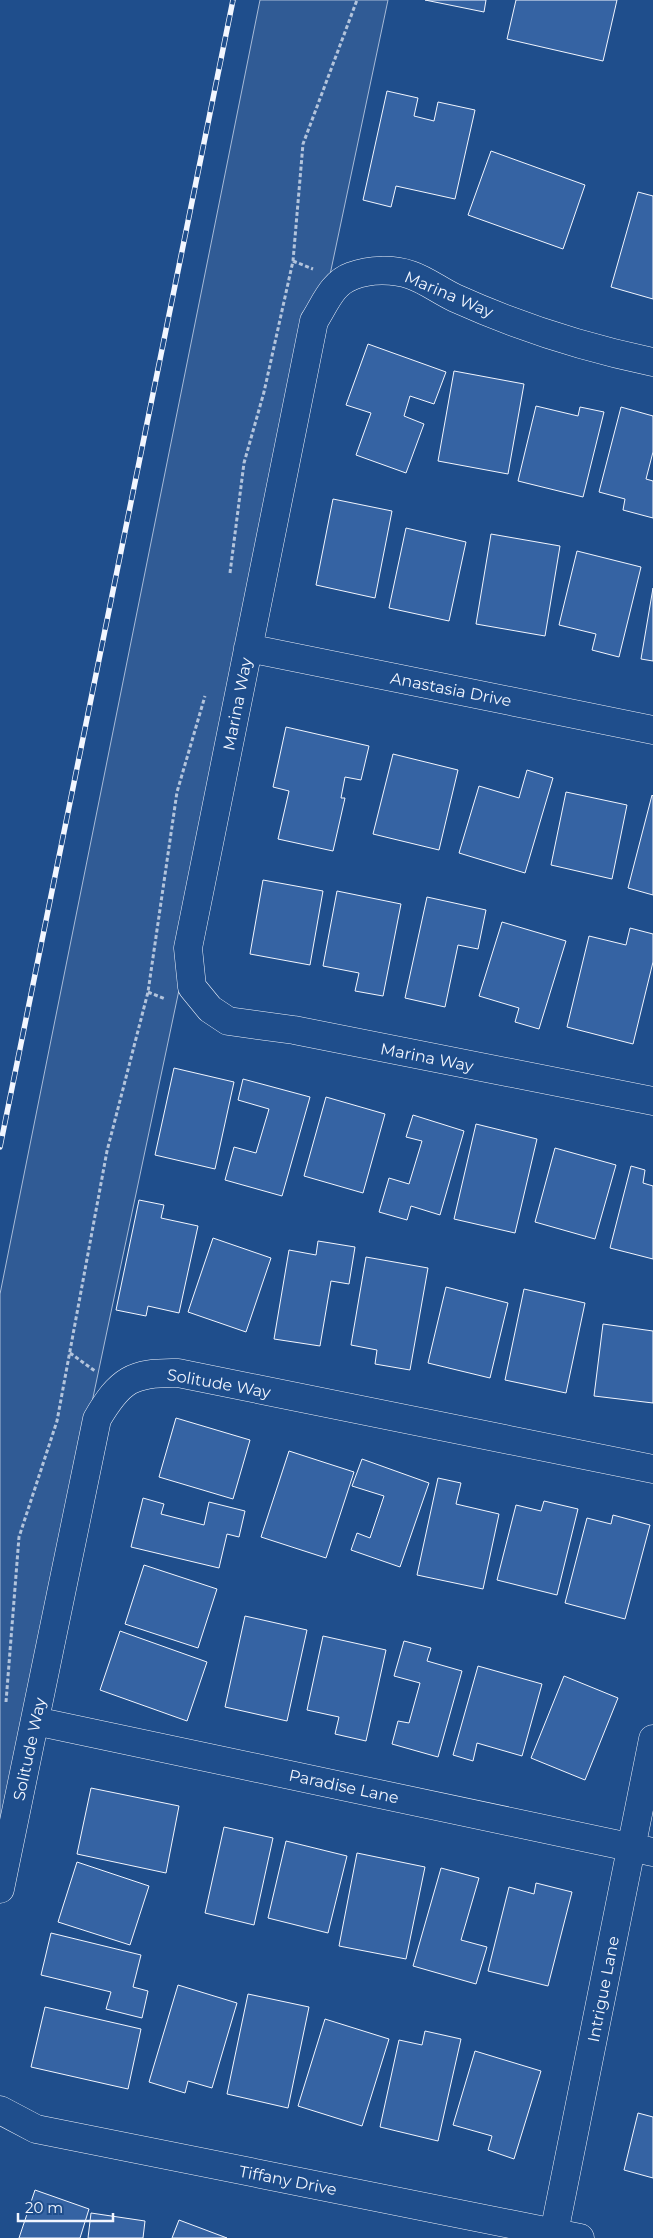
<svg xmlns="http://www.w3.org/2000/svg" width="653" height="2238" viewBox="0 0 653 2238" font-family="Montserrat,sans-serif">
<rect width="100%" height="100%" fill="#1f4e8c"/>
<path fill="#305b95" stroke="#a8bbd7" d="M260 0H388L0 1838V1294Z"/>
<path fill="#3563a3" stroke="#f2f6ff" d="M425 0H486L484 12Z
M516 0H617L603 61 507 39Z
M387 91 418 98 414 116 434 121 438 102 475 110 455 199 396 186 391 207 363 200Z
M491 151 585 185 563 249 468 215Z
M638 192 653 196V299L611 287Z
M368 344 446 372 434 404 410 396 404 416 424 424 406 473 356 455 371 413 346 405Z
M454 371 524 384 508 474 438 461Z
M536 406 578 416 580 407 604 412 583 497 518 481Z
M621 407 653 416V452L646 479 653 481V518L623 510 625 499 599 492Z
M333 499 392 511 375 598 316 585Z
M406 528 466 542 449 621 389 608Z
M491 534 560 546 545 636 476 624Z
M577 551 641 567 619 657 592 650 596 634 559 625Z
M653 588V661L641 659Z
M286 727 369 746 361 780 345 777 341 798H345L333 851 278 839 289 791 273 787Z
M393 754 458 770 439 850 373 834Z
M527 770 553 778 525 873 459 853 479 786 519 798Z
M566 792 627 805 612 879 551 865Z
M652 795 653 796V895L628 888Z
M263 880 323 891 310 965 250 954Z
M337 891 401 904 383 996 355 991 359 973 323 966Z
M427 897 486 910 478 949 458 945 445 1007 405 998Z
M502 922 566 941 539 1029 515 1022 519 1008 479 996Z
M630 928 653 934V962L633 1044 567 1027 589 936 626 945Z
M174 1068 234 1082 215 1169 155 1155Z
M243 1079 310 1097 282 1196 225 1180 234 1147 256 1153 269 1109 238 1100Z
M326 1097 385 1114 363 1193 304 1176Z
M413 1115 464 1131 440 1215 411 1206 407 1220 379 1212 389 1178 409 1184 422 1141 406 1137Z
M476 1124 537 1139 515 1233 454 1219Z
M555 1148 616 1165 595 1239 535 1222Z
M631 1166 645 1170 643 1183 653 1186V1259L610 1248Z
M139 1200 164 1205 161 1218 198 1226 179 1313 148 1306 146 1316 116 1310Z
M213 1238 271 1258 246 1332 188 1312Z
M318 1241 355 1247 349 1284 331 1281 320 1346 274 1339 289 1250 316 1255Z
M366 1257 428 1268 410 1370 375 1364 377 1350 351 1345Z
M446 1287 508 1303 490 1378 428 1363Z
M524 1289 585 1303 566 1393 505 1380Z
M603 1324 653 1331V1403L594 1396Z
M176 1418 250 1440 233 1499 159 1477Z
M289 1451 354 1472 326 1558 261 1537Z
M362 1459 429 1483 400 1567 351 1550 357 1533 370 1538 384 1496 352 1486Z
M438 1478 461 1483 456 1504 499 1514 483 1589 417 1575Z
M143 1498 164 1504 161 1514 204 1525 209 1502 245 1511 239 1537 227 1534 219 1568 131 1547Z
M544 1501 578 1509 557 1595 497 1580 516 1505 541 1511Z
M613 1515 650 1525 625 1619 565 1603 587 1518 611 1524Z
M144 1565 217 1589 198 1648 125 1624Z
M245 1616 307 1630 287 1721 225 1707Z
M120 1631 207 1662 187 1721 100 1690Z
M323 1636 386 1650 366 1741 335 1734 339 1717 307 1710Z
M404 1641 431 1648 427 1661 462 1671 438 1757 392 1744 398 1721 409 1723 420 1683 394 1676Z
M478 1666 542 1684 522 1756 477 1743 473 1761 453 1755Z
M564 1676 618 1698 585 1780 531 1758Z
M91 1788 179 1806 166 1873 77 1854Z
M224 1827 273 1838 254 1925 205 1913Z
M286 1841 347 1856 328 1933 268 1918Z
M357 1853 425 1867 406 1959 339 1946Z
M77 1862 149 1886 130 1945 58 1922Z
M441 1868 479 1878 461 1940 487 1947 476 1984 413 1966Z
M536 1883 572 1892 548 1986 488 1971 509 1887 534 1894Z
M51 1933 141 1955 133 1987 148 1991 142 2018 106 2009 111 1992 41 1975Z
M178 1985 237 2003 212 2088 188 2081 185 2093 149 2082Z
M248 1994 309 2007 288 2108 227 2094Z
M45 2007 141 2029 128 2089 31 2067Z
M325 2019 389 2039 362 2126 298 2106Z
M425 2031 461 2039 438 2141 380 2127 399 2040 422 2045Z
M475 2051 541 2071 514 2159 488 2150 492 2136 453 2125Z
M638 2113 653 2117V2178L624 2170Z
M35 2190 89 2209 80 2238H19Z
M91 2213 145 2221 143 2238H88Z
M179 2220 227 2238H172Z"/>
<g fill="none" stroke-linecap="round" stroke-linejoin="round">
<defs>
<path id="street" d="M653 362C586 348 517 326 455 298 440 291 426 280 411 275 393 269 370 269 352 276 332 283 325 304 314 321L188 948 192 987 210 1009 228 1021 294 1030 653 1101
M248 648 653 730
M35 1721 653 1852
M0 1889 97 1419C120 1380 132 1372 178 1373L653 1469
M0 2110 36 2129 580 2238
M553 2238 653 1739"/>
</defs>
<use href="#street" stroke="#f2f6ff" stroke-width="29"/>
<path stroke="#b3c4dc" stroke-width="3" stroke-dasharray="4 2.5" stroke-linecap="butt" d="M293 261 313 269
M230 573 244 463 264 392 293 261 303 144 357 0
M148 992 165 999
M70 1353 95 1371
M6 1702 19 1537 57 1421 107 1151 148 992 177 792 205 696"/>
<use href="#street" stroke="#1f4e8c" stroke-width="28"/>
<defs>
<path id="rail" d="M0 1147 233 0"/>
</defs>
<use href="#rail" stroke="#f2f6ff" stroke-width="5.5"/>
<use href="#rail" stroke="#1f4e8c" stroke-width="4" stroke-dasharray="11" stroke-linecap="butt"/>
</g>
<g text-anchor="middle" stroke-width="4" stroke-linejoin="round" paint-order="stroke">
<g font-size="16" fill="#f2f6ff" stroke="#1f4e8c">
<text transform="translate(449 294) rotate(23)" y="6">Marina Way</text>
<text transform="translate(451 689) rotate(11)" y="6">Anastasia Drive</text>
<text transform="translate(237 704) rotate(-79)" y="6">Marina Way</text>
<text transform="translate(427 1057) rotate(11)" y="6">Marina Way</text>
<text transform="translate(219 1383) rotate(10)" y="6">Solitude Way</text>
<text transform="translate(29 1749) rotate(-78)" y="6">Solitude Way</text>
<text transform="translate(344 1786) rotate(12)" y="6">Paradise Lane</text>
<text transform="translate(603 1989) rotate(-79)" y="6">Intrigue Lane</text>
<text transform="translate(288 2180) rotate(11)" y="6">Tiffany Drive</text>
</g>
</g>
<path d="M18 2213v8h95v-8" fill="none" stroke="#f2f6ff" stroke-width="2.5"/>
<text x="25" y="2213" font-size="15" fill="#f2f6ff" stroke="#1f4e8c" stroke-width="4" paint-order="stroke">20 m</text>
</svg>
